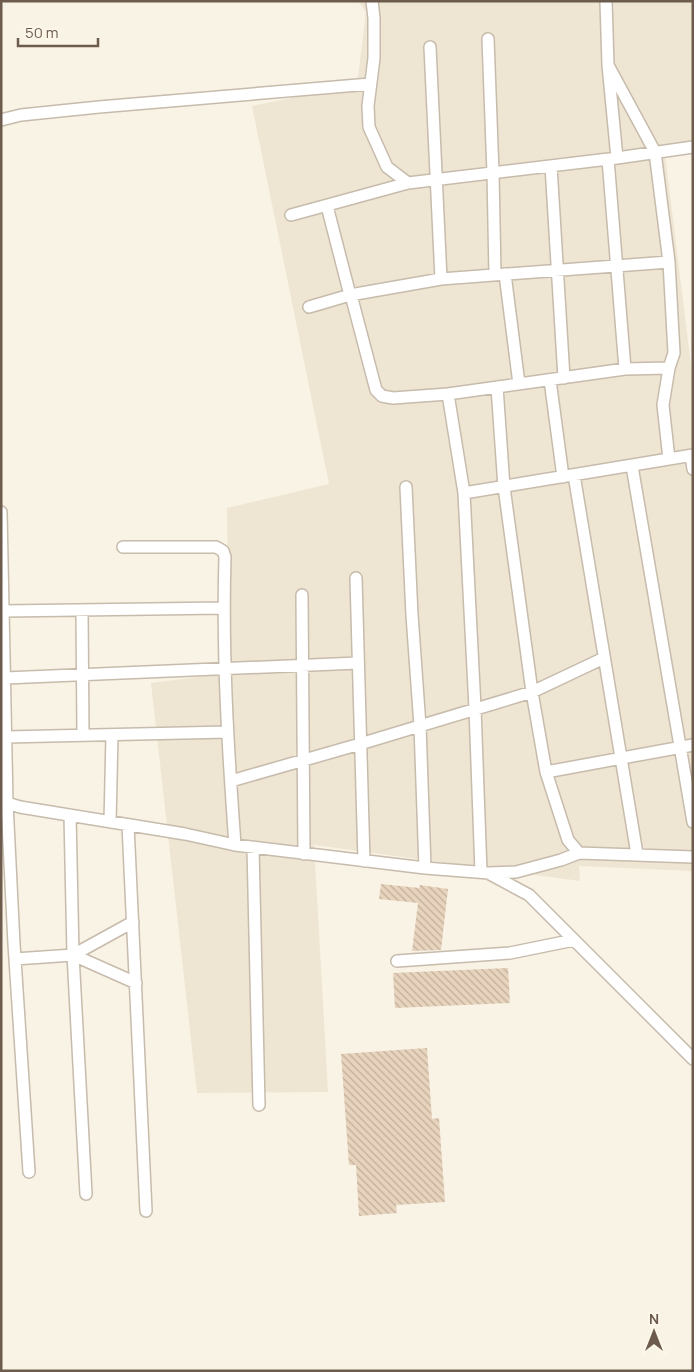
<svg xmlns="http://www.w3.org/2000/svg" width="694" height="1372" viewBox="0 0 694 1372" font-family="Manrope,sans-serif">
<defs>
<pattern id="building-back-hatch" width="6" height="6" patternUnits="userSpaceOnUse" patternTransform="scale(1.25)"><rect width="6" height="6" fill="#e8d3bd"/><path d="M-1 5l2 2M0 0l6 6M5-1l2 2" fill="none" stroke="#c0ae9c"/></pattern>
</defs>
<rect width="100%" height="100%" fill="#f8f3e4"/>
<path fill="#efe5d3" d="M358 1H693V151L665 154 693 382V871L579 866 580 881 314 845 328 1092 197 1093 151 683 229 673 227 508 329 484 252 106 357 85 366 12Z"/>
<path fill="url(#building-back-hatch)" d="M381 884 419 888 420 885 448 889 441 950 412 951 418 903 379 899Z
M508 968 510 1003 395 1008 393 973Z
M427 1048 432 1119 439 1118 445 1202 396 1205 397 1213 359 1216 356 1165H349L341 1054Z"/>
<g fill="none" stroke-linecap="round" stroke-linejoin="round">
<defs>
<path id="minor" d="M372 1 374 18V58L368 106 369 127 387 167 408 183
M606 1 608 65 617 158
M488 39 493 173 495 275
M430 47 441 279
M608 65 655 152 669 262 674 353 669 368 663 405 669 459
M1 120 21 115 99 107 370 84
M608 159 625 369
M551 166 564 378
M327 206 350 295
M291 215 408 183 617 158 693 147
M505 274 519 384
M351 295 376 390 382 396 393 398 448 394 625 369 669 368
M309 307 350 295 441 279 669 262
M550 380 563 477
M497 387 504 487 532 692 546 772 568 840 579 853 693 857
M448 394 464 493 475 708 481 872
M691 456 693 469
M632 466 693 822
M574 475 637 854
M406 487 412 615 420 726 425 868
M464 493 693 455
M1 512 7 803 20 807 185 834 235 845 425 868 489 873 516 872 561 860 579 853
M123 547H216L223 551 225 557C222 653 228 749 235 845
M356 578 364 861
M302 595 304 854
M82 610 83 735
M4 611 223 608
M5 678 358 663
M6 737 227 732
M546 772 693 745
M231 781 360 744 532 692 604 658
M1 803H7L14 944 29 1172
M70 815 73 955 86 1194
M110 822 112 735
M128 825 146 1211
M253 848 259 1105
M490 874 529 895 693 1059
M73 955 133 922
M15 959 73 955 136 983
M397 961 510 953 574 940"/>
</defs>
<use href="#minor" stroke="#c7bbac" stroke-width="14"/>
<use href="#minor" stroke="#fff" stroke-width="11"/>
</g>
<rect width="694" height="1372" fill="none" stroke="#6d5c4d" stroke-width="5"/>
<g transform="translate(654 1332)" stroke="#fcf7e9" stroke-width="4" paint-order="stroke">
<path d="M0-4L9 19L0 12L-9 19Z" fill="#6d5c4d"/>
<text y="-8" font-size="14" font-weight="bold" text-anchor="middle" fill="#6d5c4d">N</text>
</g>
<path d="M18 38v8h80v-8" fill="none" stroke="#6d5c4d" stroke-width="2.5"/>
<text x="25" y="38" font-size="15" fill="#6d5c4d" stroke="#fcf7e9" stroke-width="4" paint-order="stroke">50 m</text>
</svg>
